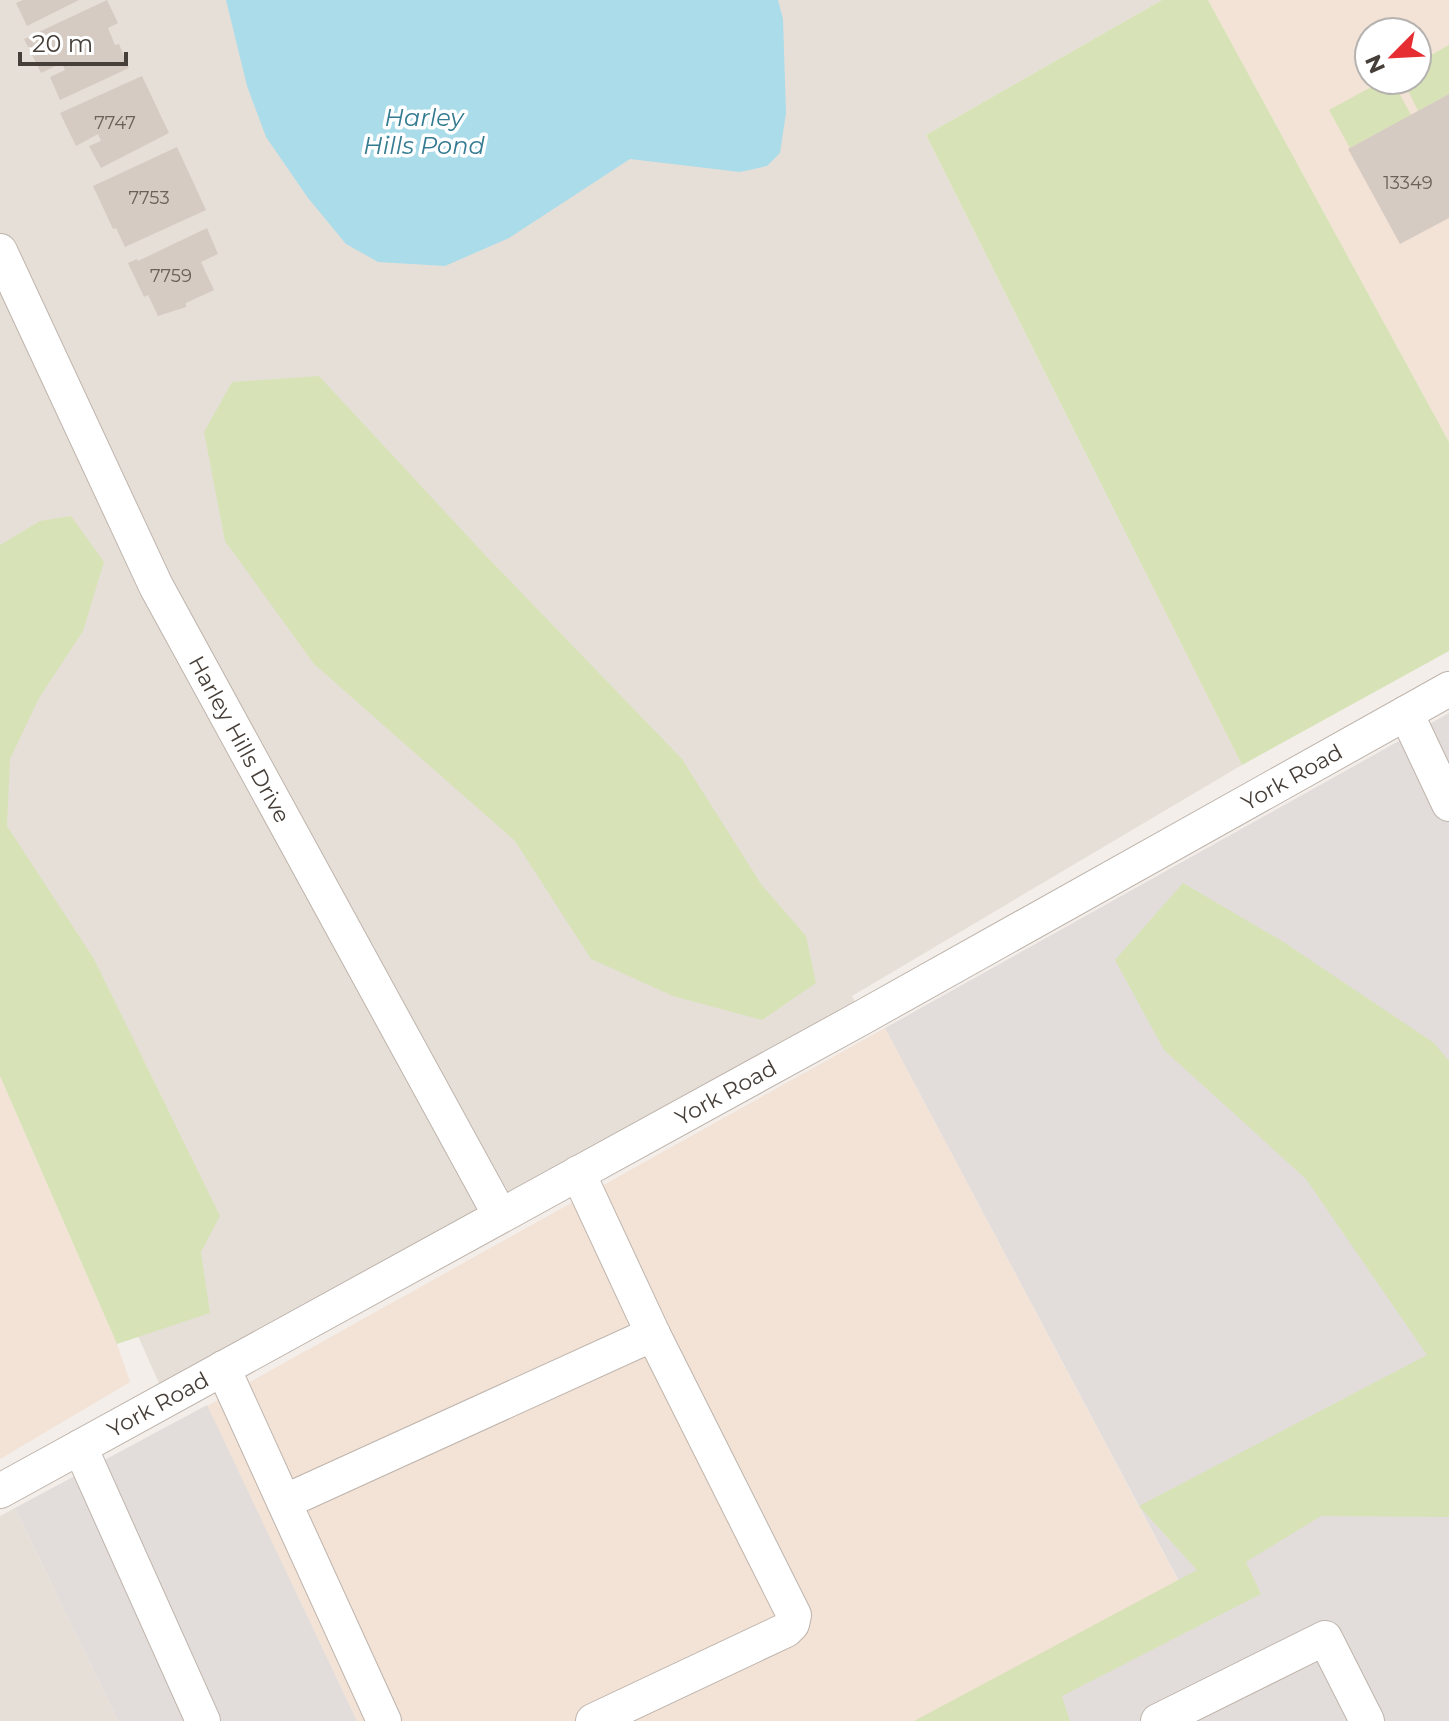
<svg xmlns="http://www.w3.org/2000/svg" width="1449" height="1721" viewBox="0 0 1449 1721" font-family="Montserrat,sans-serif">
<rect width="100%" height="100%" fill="#f3eee9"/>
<path fill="#e6dfd8" d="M0 0H1162L926 135 1242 765 852 996 863 1017 166 1399 0 1026Z
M15 1508 118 1721H0V1516Z"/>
<path fill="#f3e2d6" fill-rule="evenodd" d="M1208 0H1449V442ZM1369 32H1417V80H1369Z
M885 1028 1181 1586 916 1721H357L207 1406Z
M0 1076 117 1344 130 1382 0 1459Z"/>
<path fill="#e2ddda" d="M1449 713V1721H916L1181 1585 885 1028Z
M207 1405 357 1721H118L15 1508Z"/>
<path fill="#d7e3b6" d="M1162 0H1208L1449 442V651L1242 765 926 135Z
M1449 45V94L1418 111 1403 80H1417V63Z
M1384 80H1392L1411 115 1350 148 1329 110Z
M319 376 486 556 682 759 761 884 806 936 816 983 762 1020 673 996 591 959 515 841 314 664 225 541 204 432 232 382Z
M71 516 104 562 83 631 39 698 10 759 7 826 94 959 220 1216 201 1252 210 1313 117 1344 0 1076V545L40 521Z
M1183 883 1282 941 1434 1043 1449 1061V1517L1321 1516 1246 1562 1261 1594 1062 1696 1070 1721H914L1197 1570 1139 1506 1427 1355 1306 1179 1164 1050 1115 960Z"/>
<path fill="#abdcea" d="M226 0H778L783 19 786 113 780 153 767 166 740 172 630 159 509 238 445 266 378 262 346 244 308 198 266 137 247 86Z"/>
<path fill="#d6cbc2" d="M23 0H79L27 26 16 3Z
M107 0 118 23 108 28 115 45 119 44 129 68 60 100 50 77 65 70 62 63 41 73 24 39Z
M142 76 169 133 101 168 89 146 101 141 98 134 76 146 60 113Z
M1449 94V218L1400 244 1348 149Z
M177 147 206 210 125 247 116 228 113 229 93 186Z
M207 228 218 254 201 262 214 290 186 303V307L158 316 148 295 144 297 128 263 137 259 138 261Z"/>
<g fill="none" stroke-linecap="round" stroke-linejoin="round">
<defs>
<g id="minor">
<path id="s1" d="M0 251 156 586 500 1215"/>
<path d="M1406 713 1449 804"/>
<path d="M223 1368 284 1502 653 1334 578 1173"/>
<path d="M80 1447 203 1721"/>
<path id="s2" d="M0 1491 863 1017 1449 689"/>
<path d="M284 1502 384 1721"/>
<path d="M593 1721 786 1630 792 1624 794 1615 653 1334"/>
<path d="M1158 1721 1325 1638 1367 1721"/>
</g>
</defs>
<use href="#minor" stroke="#beb4ac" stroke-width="36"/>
<use href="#minor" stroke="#fff" stroke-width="34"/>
</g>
<g text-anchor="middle" stroke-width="7" stroke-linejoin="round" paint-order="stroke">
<g font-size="18" fill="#6a615a">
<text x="115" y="129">7747</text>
<text x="1408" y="189">13349</text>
<text x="149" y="204">7753</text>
<text x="171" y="282">7759</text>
</g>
<g font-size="22" fill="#463e38" stroke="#fff">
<text dy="8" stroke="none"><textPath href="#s1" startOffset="544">Harley Hills Drive</textPath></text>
<text dy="8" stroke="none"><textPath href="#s2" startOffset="1476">York Road</textPath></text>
<text dy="8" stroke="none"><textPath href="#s2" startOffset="828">York Road</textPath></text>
<text dy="8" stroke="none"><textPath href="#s2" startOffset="180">York Road</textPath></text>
</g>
<g font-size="24" font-style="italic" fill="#357b91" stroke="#fff">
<text x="424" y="126">Harley<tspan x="424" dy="28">Hills Pond</tspan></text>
</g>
</g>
<g transform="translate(1393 56) rotate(246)"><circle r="38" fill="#ffffff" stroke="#b5b2af" stroke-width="2"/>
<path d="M0-6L14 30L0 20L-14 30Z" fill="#e62d32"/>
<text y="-12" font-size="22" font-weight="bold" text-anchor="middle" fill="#463e38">N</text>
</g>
<path d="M20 52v12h106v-12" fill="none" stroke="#463e38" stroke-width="4"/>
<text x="32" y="52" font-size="24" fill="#463e38" stroke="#ffffff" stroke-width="6" paint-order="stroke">20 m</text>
</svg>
